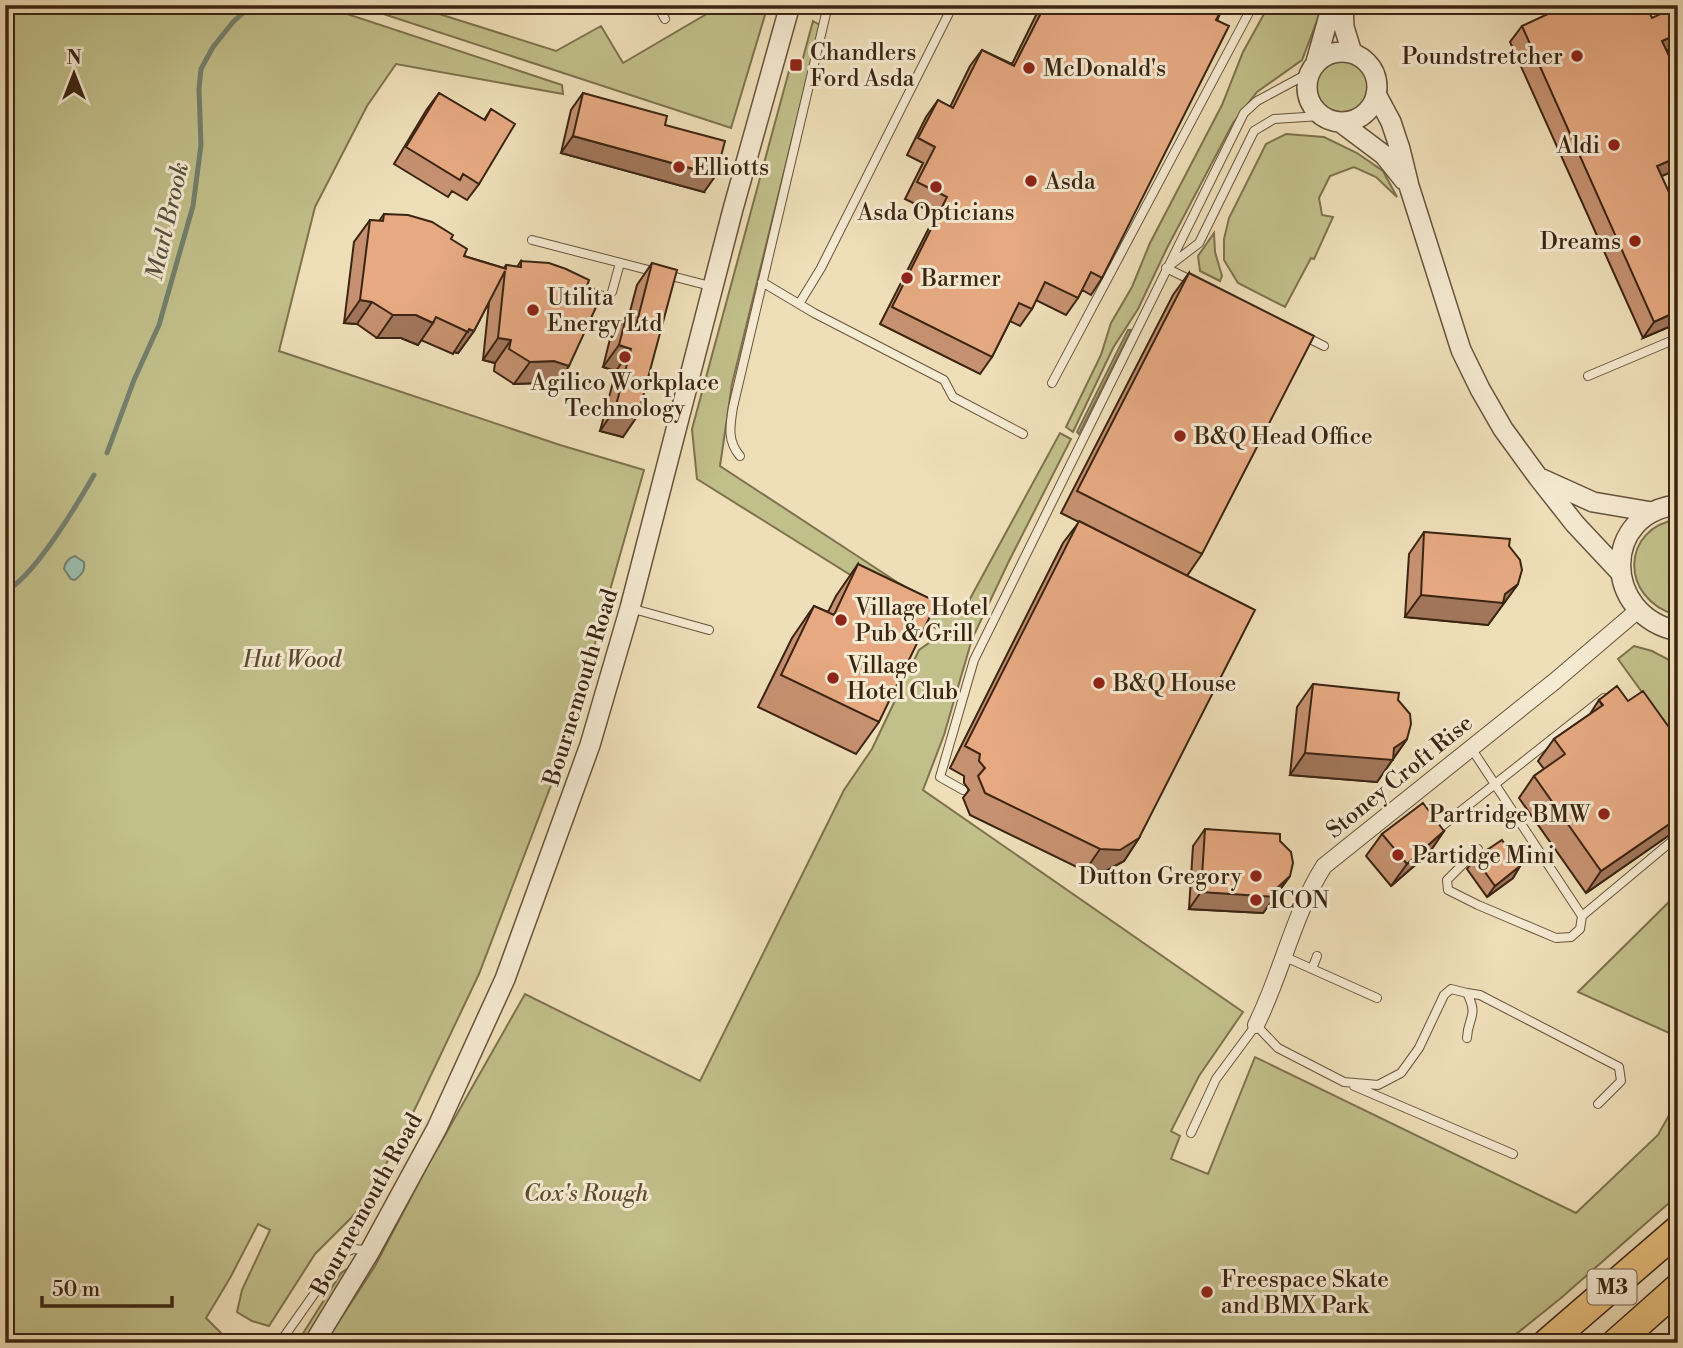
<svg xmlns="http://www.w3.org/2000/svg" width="1683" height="1348" viewBox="0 0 1683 1348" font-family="'Libre Bodoni',serif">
<rect width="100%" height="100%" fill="#efdfb9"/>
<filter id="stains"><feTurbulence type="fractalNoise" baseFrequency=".00286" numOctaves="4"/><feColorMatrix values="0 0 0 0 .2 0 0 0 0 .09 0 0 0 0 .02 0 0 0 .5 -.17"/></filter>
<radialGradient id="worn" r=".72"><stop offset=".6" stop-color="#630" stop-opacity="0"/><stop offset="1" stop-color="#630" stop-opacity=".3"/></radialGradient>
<path fill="#c1bf8a" stroke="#7e724e" stroke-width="2" d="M5 5H320L562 85 563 94 396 64 367 106 315 207 279 351 560 445 644 470 566 746 479 974 412 1115 368 1198 351 1218 315 1254 269 1326 252 1321 237 1312 242 1290 270 1230 258 1224 230 1278 206 1318 231 1343H5Z
M356 5H411L556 51 601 26 623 63 722 5H768L731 128Z
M1269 5H1323L1302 60 1257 92 1233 123 1167 248 1138 309 1113 348 1073 432 1066 427 1101 355 1111 323 1132 287 1150 243 1222 105 1243 52Z
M813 21 820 25 732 384 720 466 897 582 944 609 965 608 1060 433 1071 439 1009 561 972 639 944 735 923 790 1243 1012 1199 1076 1171 1131 1180 1136 1171 1159 1208 1174 1255 1057 1576 1213 1658 1135 1678 1099V1195L1561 1298 1505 1343H325L375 1266 427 1167 525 994 700 1081 844 790 872 749 919 650 943 633 697 479 692 429 789 71 800 69Z
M1316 86a26 26 0 1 1 52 0a26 26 0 1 1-52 0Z
M1286 134 1324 137 1357 153 1383 171 1397 197 1376 177 1354 167 1330 176 1319 198 1322 215 1333 217 1314 259 1311 258 1285 307 1238 283 1224 260V239L1229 218 1266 144Z
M1214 233 1215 252 1222 276 1220 281 1200 271 1198 256Z
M1128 330H1131L1079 434 1077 432Z
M1678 519V615H1676C1619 598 1621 528 1678 519Z
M1634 646 1652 651 1677 664 1678 742 1618 659Z
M1678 893V1037L1578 992Z
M347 1269 349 1273 305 1343H297L341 1273Z"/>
<path fill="#9abdac" stroke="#74806e" stroke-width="2" d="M75 556 84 562C85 571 82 574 75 580L71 579 64 569C65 562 68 558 75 556Z"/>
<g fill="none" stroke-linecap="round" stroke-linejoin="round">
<path stroke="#74806e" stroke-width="5" d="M107 453 134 380 159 325 193 206 201 145 199 89 201 69 213 47 233 22 252 5
M5 591C33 579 78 503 94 475"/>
<defs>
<path id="service" d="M657 5 665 19
M532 240 714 287
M1169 266 1199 243 1254 131 1274 119 1321 116
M1166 268 1195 282
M762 282 814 313 944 380 953 397 1023 434
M612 292 620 263
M799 304 821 268 953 5
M1304 336 1324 346
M1588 376 1678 338
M1052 383 1253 5
M740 456C727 441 730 426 733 407L828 5
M630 608 709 630
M1471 748 1582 916
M963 790 940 777 974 660 1244 113 1257 101 1309 73
M1433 833 1604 698
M1478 849 1447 880 1448 890 1478 905 1556 938 1571 937 1580 929 1582 916 1678 836
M1283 956 1377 998
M1312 969 1317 956
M1467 1038C1468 1016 1479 1017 1467 993L1480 995 1619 1067 1621 1081 1598 1104
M1354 1086 1513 1154
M1191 1133 1216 1079 1256 1025 1278 1048 1344 1082 1378 1085 1401 1073 1419 1048 1444 995 1451 989 1467 993
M274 1343 281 1341 343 1253 353 1249 367 1250"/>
<path id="minor" d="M1256 1025C1282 973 1293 915 1324 866L1555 681 1637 611"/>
<path id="tertiary" d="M1343 5 1344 27 1352 53
M1307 87a35 35 0 1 1 70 0a35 35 0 1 1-70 0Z
M1316 62 1332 5
M1376 94 1391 122 1400 149 1409 186 1461 350 1480 389 1503 429 1538 477 1575 524 1620 572
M1340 122 1384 155 1404 180
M1542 479 1593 502 1652 512
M1678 505C1602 512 1601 615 1678 631
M314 1343 370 1251 437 1128 505 979 590 745 630 608 733 209 790 5"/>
<path id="motorway" d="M1547 1343 1678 1230
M1616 1343 1678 1288"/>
</defs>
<use href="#service" stroke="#68533b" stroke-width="10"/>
<use href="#minor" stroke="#68533b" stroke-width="18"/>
<use href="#tertiary" stroke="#68533b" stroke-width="22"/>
<use href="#motorway" stroke="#3b2411" stroke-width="31"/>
<use href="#service" stroke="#f5ead2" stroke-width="8"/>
<use href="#minor" stroke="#f5ead2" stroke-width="16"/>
<use href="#tertiary" stroke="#f5ead2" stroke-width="19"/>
<use href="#motorway" stroke="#e8c07c" stroke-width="28"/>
</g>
<path fill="#c69170" stroke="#3b2411" stroke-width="2" d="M1041 5H1224L1102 278 1091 295 1082 290 1078 298 1066 315 1036 300 1032 309 1020 326 1010 321 992 357 980 374 880 324 936 214 905 199 923 163 907 155 926 117 938 100 950 107 970 66 982 50 1012 64Z
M1522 26 1667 50 1678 169 1661 176 1678 323 1643 338 1510 42Z
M439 93 484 120 491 109 479 184 467 200 452 191 448 197 394 164 427 109Z
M583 93 665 125 704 192 561 153 571 110Z
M384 214 451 239 464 256 504 268 506 265 517 267 521 261 554 388 539 383 514 384 494 371 495 363 483 360 489 302 474 331 458 353 454 352 453 354 421 340 418 345 401 338H377L357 324 344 323 354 242 370 220 379 221Z
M652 263 623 437 600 431 616 371 603 367 610 339 626 317 628 319 637 285Z
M1189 273 1202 554 1187 576 1139 838 1124 861 1104 872 1085 871 970 815 963 798 969 790 964 783V776L950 768 1063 543 1079 522 1061 513 1173 295Z
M1424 532 1509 546 1518 584 1488 625 1405 617 1409 554Z
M858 564 879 722 856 754 758 707 792 638 814 606 828 612 836 596Z
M1313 684 1398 700 1407 739 1377 782 1290 775 1297 707Z
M1599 700 1678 829 1586 893 1519 798 1534 776 1544 769 1538 761 1554 739 1590 714Z
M1205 829 1280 841 1290 876 1263 913 1189 909 1193 846Z
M1444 831 1429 853 1391 886 1366 856 1382 834Z
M1475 858 1520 866 1513 878 1487 897 1467 869Z"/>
<path fill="#a1765b" stroke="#3b2411" stroke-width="2" d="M1678 34V46L1651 57 1662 41Z
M573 136 716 175 704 192 561 153Z
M1678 157V169L1646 183 1657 166Z
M360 300 372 302 357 324 344 323Z
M1678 311V323L1643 338 1654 322Z
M393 315H416L433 323 418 345 401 338H377Z
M469 329 474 331 458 353 454 352Z
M498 338 511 340 495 363 483 360Z
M619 345 631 349 616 371 603 367Z
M554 361 569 366 554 388 539 383 514 384 530 362Z
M615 409 638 415 623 437 600 431Z
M1518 584 1488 625 1405 617 1421 595 1505 594Z
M1407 739 1377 782 1290 775 1305 753 1394 748Z
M1678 818V829L1586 893 1601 871Z
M1444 831 1429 853 1391 886 1407 864Z
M1139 838 1124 861 1104 872 1085 871 1100 849Z
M1520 866 1513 878 1487 897 1495 886Z
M1290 876 1263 913 1189 909 1201 892 1275 890Z"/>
<path fill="#e6a982" stroke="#3b2411" stroke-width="2" d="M1045 5H1224L1216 20 1229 26 1102 278 1091 272 1078 298 1045 282 1032 309 1019 303 992 357 892 307 947 197 917 182 935 147 918 138 938 100 953 108 982 50 1014 66Z
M1567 5H1646L1652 18 1678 6V34L1662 41 1678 75V157L1657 166 1678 212V311L1654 322 1522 26Z
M439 93 485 120 491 109 515 124 479 184 463 174 460 180 406 147Z
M583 93 667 116 665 125 725 141 716 175 573 136Z
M384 214 408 215 432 222 453 235 451 239 467 249 464 256 506 269V265L521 267V261L549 263 566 269 589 280 587 286 603 292 569 366 554 361 530 362 509 349 511 340 498 338 505 271 474 331 469 329 468 332 436 317 433 323 416 315H393L372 302 360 300 370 220 383 221Z
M652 263 677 270 638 415 615 409 631 349 619 345 626 317 636 326Z
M1189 273 1314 336 1202 554 1077 491Z
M1079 521 1255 610 1139 838 1120 850 1100 849 985 793 978 776 985 768 979 761 980 754 965 746Z
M1424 532 1510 539 1509 546 1520 560 1522 570 1518 584 1505 594 1503 603 1421 595Z
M858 564 937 602 879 722 781 675 814 606 834 615Z
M1313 684 1399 693 1398 700 1410 714 1411 724 1407 739 1394 748 1393 760 1305 753Z
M1617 686 1628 701 1643 691 1678 740V818L1601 871 1534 776 1565 754 1554 739 1603 705 1599 700Z
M1423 803 1444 831 1407 864 1382 834Z
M1205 829 1280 834V841L1291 852 1293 863 1290 876 1275 890V897L1201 892Z
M1502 840 1520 866 1495 886 1475 858Z"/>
<g fill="#8f2418" stroke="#f5ead2" stroke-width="2.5">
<circle cx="1577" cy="56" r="7"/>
<rect x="789" y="58" width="14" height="14" rx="3.5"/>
<circle cx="1029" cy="68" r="7"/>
<circle cx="1614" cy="145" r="7"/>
<circle cx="679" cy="167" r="7"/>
<circle cx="1031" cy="181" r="7"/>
<circle cx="936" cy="187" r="7"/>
<circle cx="1635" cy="241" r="7"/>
<circle cx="907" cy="278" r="7"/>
<circle cx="533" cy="310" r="7"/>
<circle cx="625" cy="357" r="7"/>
<circle cx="1180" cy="436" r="7"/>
<circle cx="841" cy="620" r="7"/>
<circle cx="833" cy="678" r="7"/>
<circle cx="1099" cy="683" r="7"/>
<circle cx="1604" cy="814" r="7"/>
<circle cx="1398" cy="855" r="7"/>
<circle cx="1256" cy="876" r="7"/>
<circle cx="1256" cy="900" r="7"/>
<circle cx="1207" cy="1292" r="7"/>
</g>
<g text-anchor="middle" stroke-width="6" stroke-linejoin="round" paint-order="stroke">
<rect fill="#f5ead2" stroke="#735f4b" stroke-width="2" x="1587.5" y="1269.5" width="49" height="35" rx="5"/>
<g font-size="21" font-weight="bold" fill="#3b2411">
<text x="1612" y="1294">M3</text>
</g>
<g font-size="23" fill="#3b2411" stroke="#f5ead2" text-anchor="start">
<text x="810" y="60">Chandlers<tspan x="810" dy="26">Ford Asda</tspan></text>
<text x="1563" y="64" text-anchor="end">Poundstretcher</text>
<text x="1043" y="76">McDonald's</text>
<text x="1600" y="153" text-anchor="end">Aldi</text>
<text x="693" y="175">Elliotts</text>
<text x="1045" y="189">Asda</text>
<text x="936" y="220" text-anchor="middle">Asda Opticians</text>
<text x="1621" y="249" text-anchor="end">Dreams</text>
<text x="921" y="286">Barmer</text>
<text x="547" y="305">Utilita<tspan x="547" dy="26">Energy Ltd</tspan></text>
<text x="625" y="390" text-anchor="middle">Agilico Workplace<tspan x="625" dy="26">Technology</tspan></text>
<text x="1194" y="444">B&amp;Q Head Office</text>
<text x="855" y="615">Village Hotel<tspan x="855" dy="26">Pub &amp; Grill</tspan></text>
<text x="847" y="673">Village<tspan x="847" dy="26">Hotel Club</tspan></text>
<text x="1113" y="691">B&amp;Q House</text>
<text x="1590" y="822" text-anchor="end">Partridge BMW</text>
<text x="1412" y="863">Partidge Mini</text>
<text x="1242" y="884" text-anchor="end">Dutton Gregory</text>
<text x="1270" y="908">ICON</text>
<text x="1221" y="1287">Freespace Skate<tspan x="1221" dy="26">and BMX Park</tspan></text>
</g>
<g font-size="23" font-style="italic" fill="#5c4b2f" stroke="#f5ead2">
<text x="292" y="667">Hut Wood</text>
<text x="586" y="1201">Cox's Rough</text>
</g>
<g font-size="23" fill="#3b2411" stroke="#f5ead2">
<text transform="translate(580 687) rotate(-73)" y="8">Bournemouth Road</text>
<text transform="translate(1399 776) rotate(-39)" y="8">Stoney Croft Rise</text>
<text transform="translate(366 1204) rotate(-61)" y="8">Bournemouth Road</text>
</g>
<g font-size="24" font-style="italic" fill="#585240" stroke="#f5ead2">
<text transform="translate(167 221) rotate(-77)" y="8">Marl Brook</text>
</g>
</g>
<rect width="1683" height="1348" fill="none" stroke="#efdfb9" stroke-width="28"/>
<rect x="7" y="7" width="1669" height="1334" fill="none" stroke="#3b2411" stroke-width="3.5"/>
<rect x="14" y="14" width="1655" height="1320" fill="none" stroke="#3b2411" stroke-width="2"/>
<g transform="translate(74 74)" stroke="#f5ead2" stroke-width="5" paint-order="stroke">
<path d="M0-5L12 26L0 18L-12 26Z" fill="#3b2411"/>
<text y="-10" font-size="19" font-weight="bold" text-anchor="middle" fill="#3b2411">N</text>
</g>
<path d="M42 1296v10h130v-10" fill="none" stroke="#3b2411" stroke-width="3.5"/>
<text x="52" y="1296" font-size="21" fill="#3b2411" stroke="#f5ead2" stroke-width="5" paint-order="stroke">50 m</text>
<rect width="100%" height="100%" filter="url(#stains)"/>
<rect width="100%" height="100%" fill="url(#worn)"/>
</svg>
